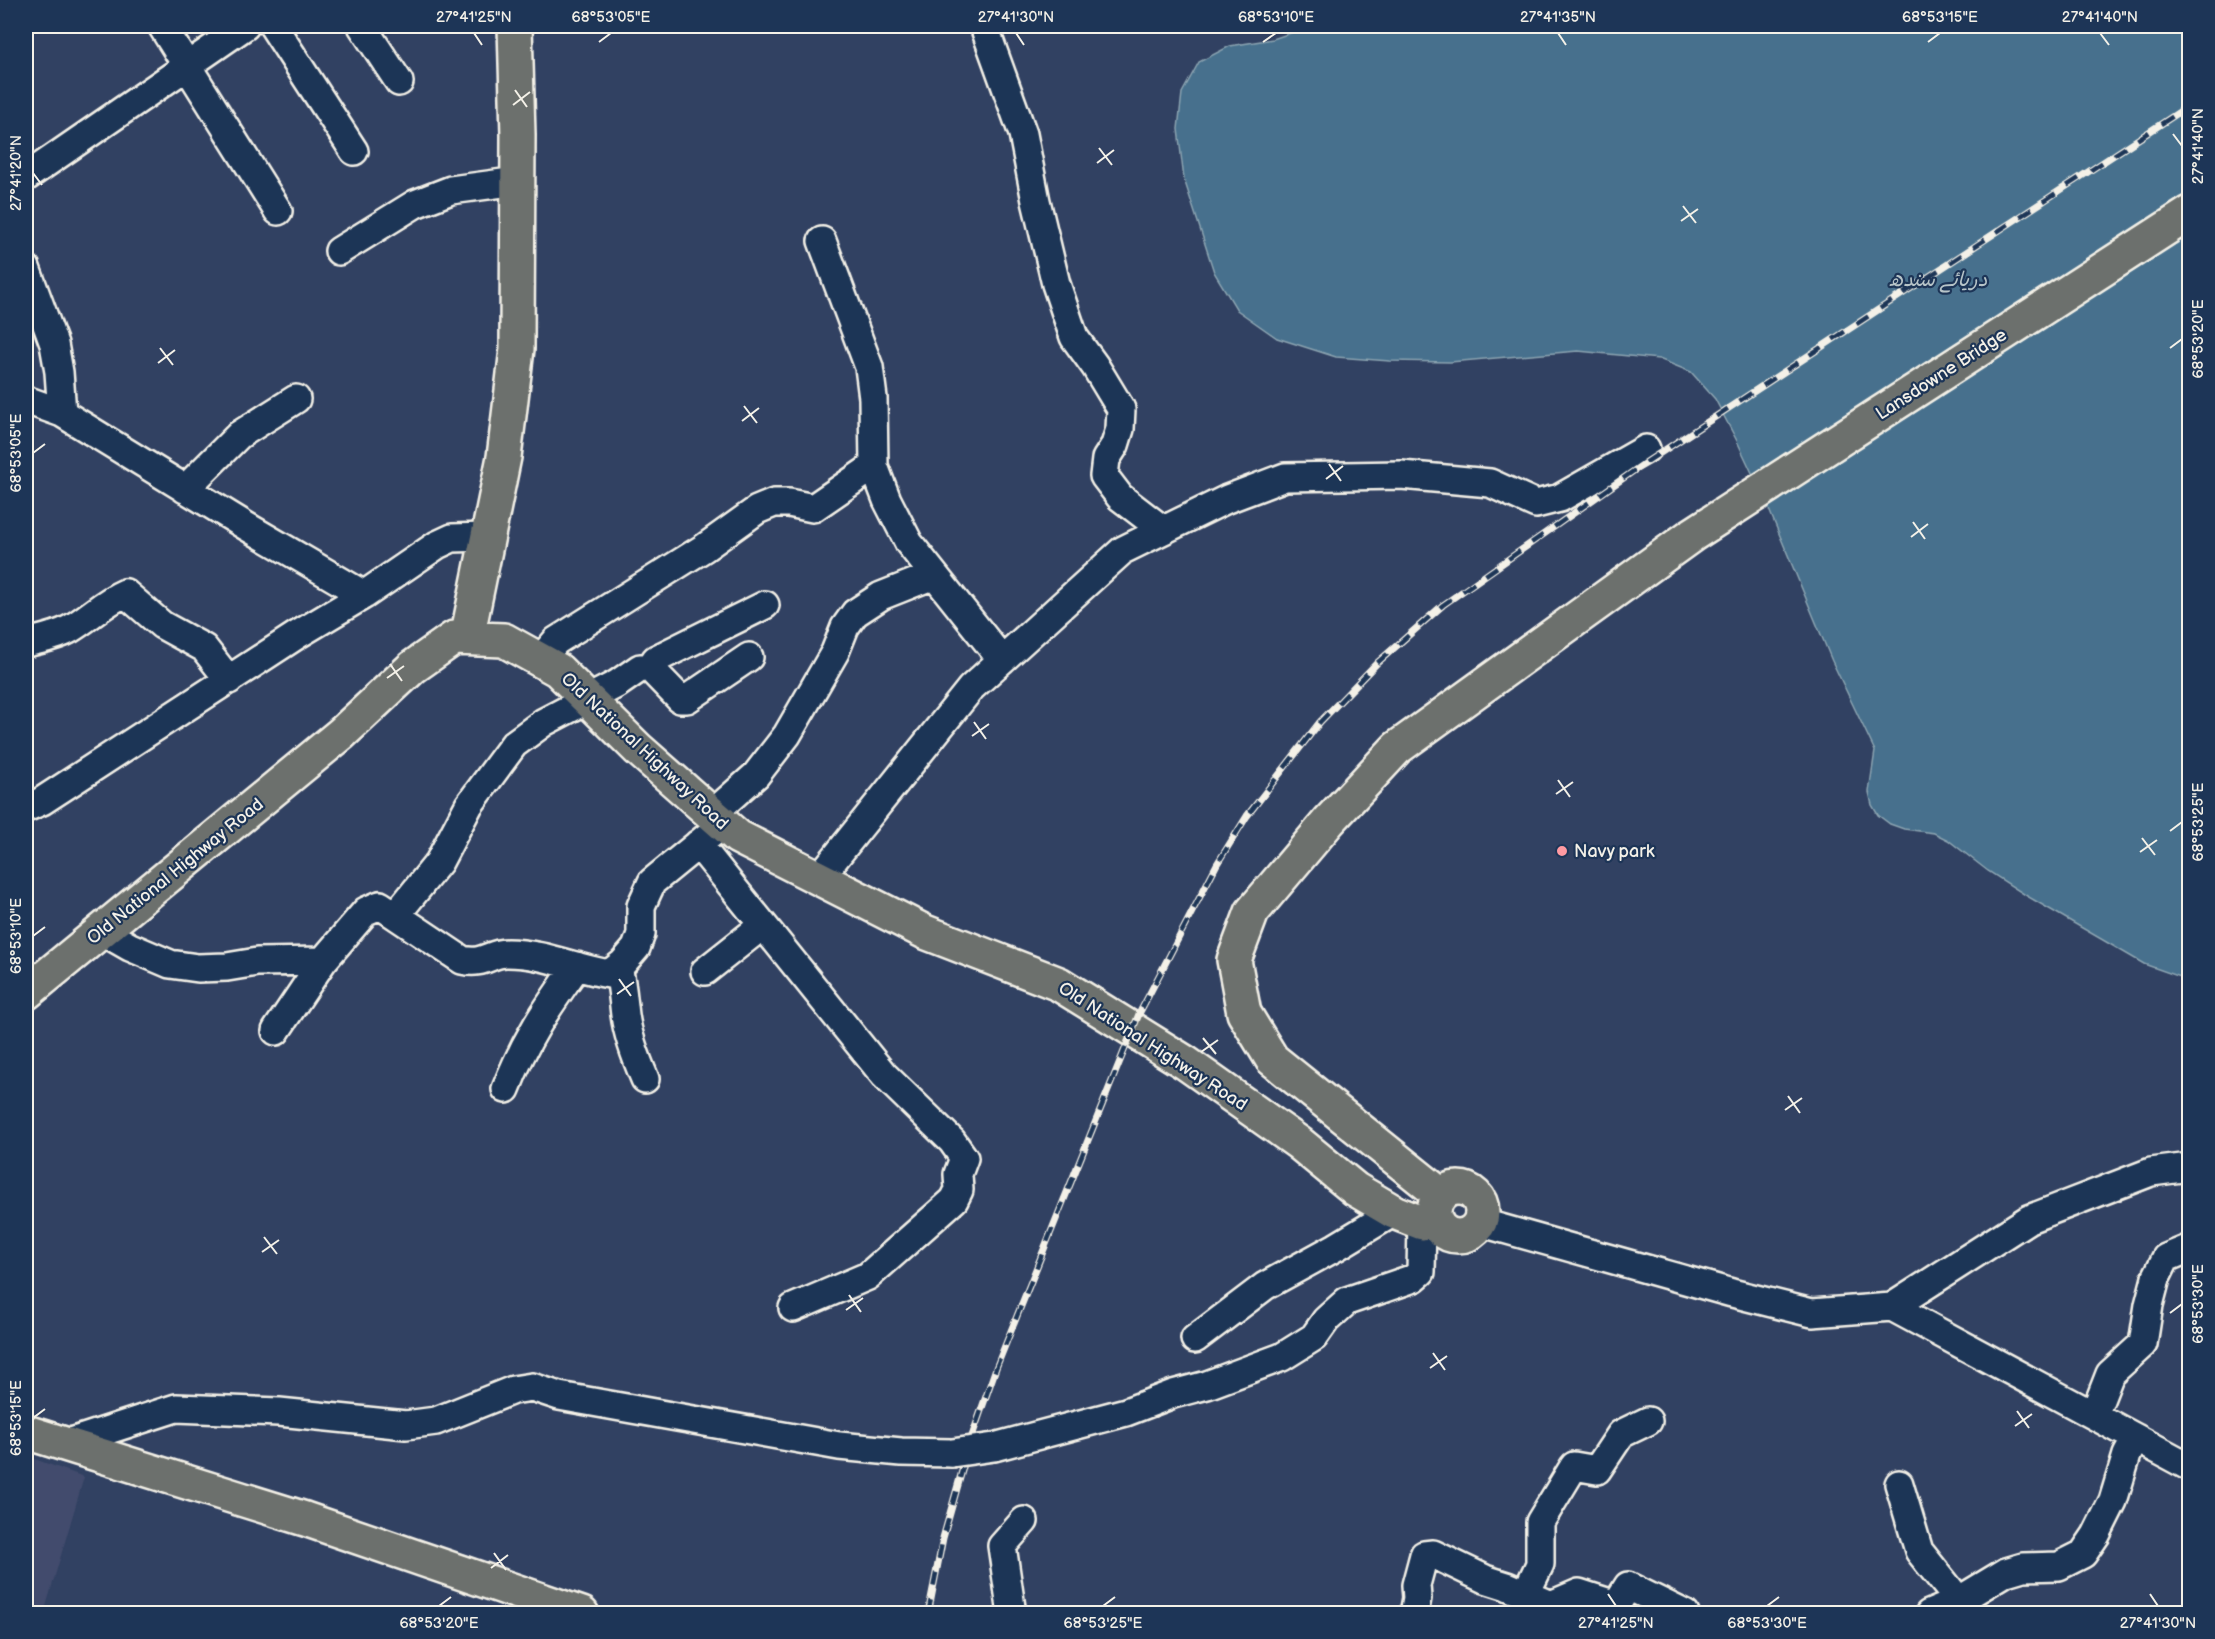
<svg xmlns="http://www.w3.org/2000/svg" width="2215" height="1639" viewBox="0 0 2215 1639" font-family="'Balsamiq Sans','Playpen Sans Arabic',sans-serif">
<rect width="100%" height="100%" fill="#314162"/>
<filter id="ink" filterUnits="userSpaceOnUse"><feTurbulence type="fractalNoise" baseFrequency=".0167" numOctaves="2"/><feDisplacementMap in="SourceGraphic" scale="12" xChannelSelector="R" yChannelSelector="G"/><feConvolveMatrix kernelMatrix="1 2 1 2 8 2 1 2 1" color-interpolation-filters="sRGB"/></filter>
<g filter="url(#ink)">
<path fill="#434c6d" d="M26 1456 84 1477 44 1613H26Z"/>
<path fill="#46708d" stroke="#8ca4b1" stroke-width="1.5" d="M1311 26H2189V980L2144 964 2108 943 2027 896 1988 871 1948 840 1934 833 1904 829 1890 824 1878 815 1872 805 1869 792 1875 751 1832 661 1768 507 1737 441 1715 399 1691 372 1659 359 1578 351 1450 362 1390 361 1336 357 1277 338 1237 310 1214 272 1184 179 1178 129 1182 93 1199 62 1230 46 1273 39Z"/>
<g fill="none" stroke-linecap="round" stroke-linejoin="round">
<defs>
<path id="minor" d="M162 26 278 211
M273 26 354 151
M362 26 399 82
M984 26 1023 134 1036 201 1056 284 1074 337 1095 366 1121 409 1120 429 1115 445 1106 459 1104 476 1120 497 1163 530
M26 177 245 26
M822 241 869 367 873 398 874 466 887 500 909 543 1002 660
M339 251 415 204 451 190 518 181
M26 268 54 344 59 372 62 413
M26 400 62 413 246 526 364 595
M185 489 239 435 296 399
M26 643C41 639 56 637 70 629 89 618 104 602 125 593L162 625 204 648 229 680
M540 660 556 641 704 548 757 510 774 503H789L813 508 874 466
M650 668 656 659 765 605
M26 808 42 801 297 635 364 595 437 545 452 538 487 537
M712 814 756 775 787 735 835 652 845 627 855 613 881 596 934 575
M698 844 884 1075 952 1141 964 1158 958 1174 959 1190 954 1200 868 1276 793 1308
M819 878 971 688 1123 550 1227 499 1285 477 1401 475 1490 483 1536 504 1560 498 1646 449
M396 915 439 862 469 805 514 744 544 722 617 684 640 668H650L680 699H687L749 657
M102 931 130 947 170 964 198 968 227 967 257 962 323 961 366 911 380 905 462 960C485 965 489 953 507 953 543 953 574 968 609 974L623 963 636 948 641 934V906L652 882 723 824
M618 967C622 983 623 998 625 1015 628 1037 636 1058 645 1079
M705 971 763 925
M276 1031 323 961
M506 1089C525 1040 546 1009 577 966
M1479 1222 1732 1293 1812 1313 1892 1307 2029 1219 2151 1172 2190 1167
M1892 1307 2190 1467
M1195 1339 1265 1286 1336 1247 1394 1212
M2094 1415 2110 1374 2143 1344 2149 1305 2156 1278 2166 1258 2190 1248
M65 1444 176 1408 279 1412 406 1425 436 1421 513 1390 532 1387 559 1396 839 1446 901 1452 952 1453
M994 1447 1126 1412 1173 1394 1207 1385 1282 1357 1314 1337 1326 1320 1347 1301 1414 1278 1421 1272 1422 1223
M1899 1484 1919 1551 1959 1601
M1526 1593 1540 1564V1522L1574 1466 1597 1470 1621 1434 1648 1421
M1012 1614 1002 1546 1024 1521
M1414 1614 1417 1598 1416 1585 1424 1555 1433 1554 1485 1579 1507 1586 1551 1605 1579 1593 1616 1605 1628 1586 1685 1614
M1929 1614 1953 1604 2006 1572 2023 1567 2059 1566 2083 1554 2096 1535 2113 1501 2127 1455 2136 1438"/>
<path id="major" d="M467 638 504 457 517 349 518 135 515 26
M26 993 341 734 413 667 454 638 504 640 558 670 638 749 738 837 925 932 1059 984 1186 1063 1299 1143 1355 1189 1394 1212 1422 1223 1436 1221
M1434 1212a24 24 0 1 1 48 0a24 24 0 1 1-48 0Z
M1441 1195 1272 1059 1244 1013 1234 960 1252 912 1329 821 1397 748 1692 535 2190 213
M26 1432 305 1519 582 1614"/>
</defs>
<use href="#minor" stroke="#f4f1e8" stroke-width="32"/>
<use href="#major" stroke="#f4f1e8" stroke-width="38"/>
<use href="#minor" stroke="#1d3557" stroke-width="27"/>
<use href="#major" stroke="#6c706d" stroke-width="33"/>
<defs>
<path id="rail" d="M928 1614 943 1538 971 1439 996 1368 1139 1014 1217 864 1247 816 1320 722 1377 663 1443 605 1645 463 2190 105"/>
</defs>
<use href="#rail" stroke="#f4f1e8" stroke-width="7"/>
<use href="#rail" stroke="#1d3557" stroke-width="4.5" stroke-dasharray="14" stroke-linecap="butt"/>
<defs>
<path id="minor-bridge" d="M952 1453 994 1447"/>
</defs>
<use href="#minor-bridge" stroke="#f4f1e8" stroke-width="32" stroke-linecap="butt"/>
<use href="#minor-bridge" stroke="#1d3557" stroke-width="27"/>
</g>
</g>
<path fill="none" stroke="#f4f1e8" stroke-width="2" d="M474 33 482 45M1016 33 1024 45M1558 33 1566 45M2100 33 2109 45M599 42 611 33M1263 42 1276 33M1928 42 1940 33M515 90 527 107M513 105 530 92M2173 134 2182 146M1099 148 1112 165M1097 163 1114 150M33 173 42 185M1683 206 1696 223M1681 221 1698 209M160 348 173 365M2170 348 2182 339M158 363 175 350M744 406 757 423M742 421 759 408M33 453 45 444M1329 464 1341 481M1326 479 1343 466M1913 522 1925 539M1911 537 1928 524M390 664 402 681M387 678 404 666M974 722 986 739M972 736 989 724M1558 780 1570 797M1556 794 1573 782M2170 831 2182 822M2142 838 2155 855M2140 852 2157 840M33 936 45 927M619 979 631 996M617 994 634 982M1203 1038 1216 1054M1201 1052 1218 1040M1788 1096 1800 1113M1785 1110 1802 1098M264 1237 277 1254M262 1252 279 1240M849 1295 861 1312M846 1310 863 1298M2170 1313 2182 1304M1433 1353 1445 1370M1430 1368 1447 1356M2017 1411 2029 1428M33 1418 45 1409M2015 1426 2032 1414M494 1553 506 1570M491 1568 508 1555M1608 1594 1616 1606M2150 1594 2158 1606M439 1606 451 1597M1103 1606 1115 1597M1767 1606 1779 1597"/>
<circle fill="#ff9aa2" stroke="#1d3557" stroke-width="2" cx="1562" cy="851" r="6"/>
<g text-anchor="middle" stroke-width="4.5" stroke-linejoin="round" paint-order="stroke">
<g font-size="18" fill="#f4f1e8" stroke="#1d3557">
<text transform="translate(1941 374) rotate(-33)" y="6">Lansdowne Bridge</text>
<text transform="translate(645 751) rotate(43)" y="6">Old National Highway Road</text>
<text transform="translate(175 871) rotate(-39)" y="6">Old National Highway Road</text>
<text transform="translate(1153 1046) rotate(33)" y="6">Old National Highway Road</text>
</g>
<g font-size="18" fill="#f4f1e8" stroke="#1d3557" text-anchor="start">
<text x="1574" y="857">Navy park</text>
</g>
<g font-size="20" font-style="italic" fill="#b7c4c8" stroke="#1d3557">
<text x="1938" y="286">دریائے سندھ</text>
</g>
</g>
<rect width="2215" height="1639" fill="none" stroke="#1d3557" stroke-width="66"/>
<rect x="33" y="33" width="2149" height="1573" fill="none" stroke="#f4f1e8" stroke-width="2"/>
<g font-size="15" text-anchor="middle" fill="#f4f1e8">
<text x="474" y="22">27°41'25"N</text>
<text x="611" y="22">68°53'05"E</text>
<text x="1016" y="22">27°41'30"N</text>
<text x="1276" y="22">68°53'10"E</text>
<text x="1558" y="22">27°41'35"N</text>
<text x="1940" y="22">68°53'15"E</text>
<text x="2100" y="22">27°41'40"N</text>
<text transform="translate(2198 146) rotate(-90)" y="5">27°41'40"N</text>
<text transform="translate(16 173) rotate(-90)" y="5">27°41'20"N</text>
<text transform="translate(2198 339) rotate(-90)" y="5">68°53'20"E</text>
<text transform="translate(16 453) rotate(-90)" y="5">68°53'05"E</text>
<text transform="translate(2198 822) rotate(-90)" y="5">68°53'25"E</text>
<text transform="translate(16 936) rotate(-90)" y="5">68°53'10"E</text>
<text transform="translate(2198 1304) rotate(-90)" y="5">68°53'30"E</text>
<text transform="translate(16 1418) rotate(-90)" y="5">68°53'15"E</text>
<text x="439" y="1628">68°53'20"E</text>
<text x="1103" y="1628">68°53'25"E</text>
<text x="1616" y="1628">27°41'25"N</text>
<text x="1767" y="1628">68°53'30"E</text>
<text x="2158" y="1628">27°41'30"N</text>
</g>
</svg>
